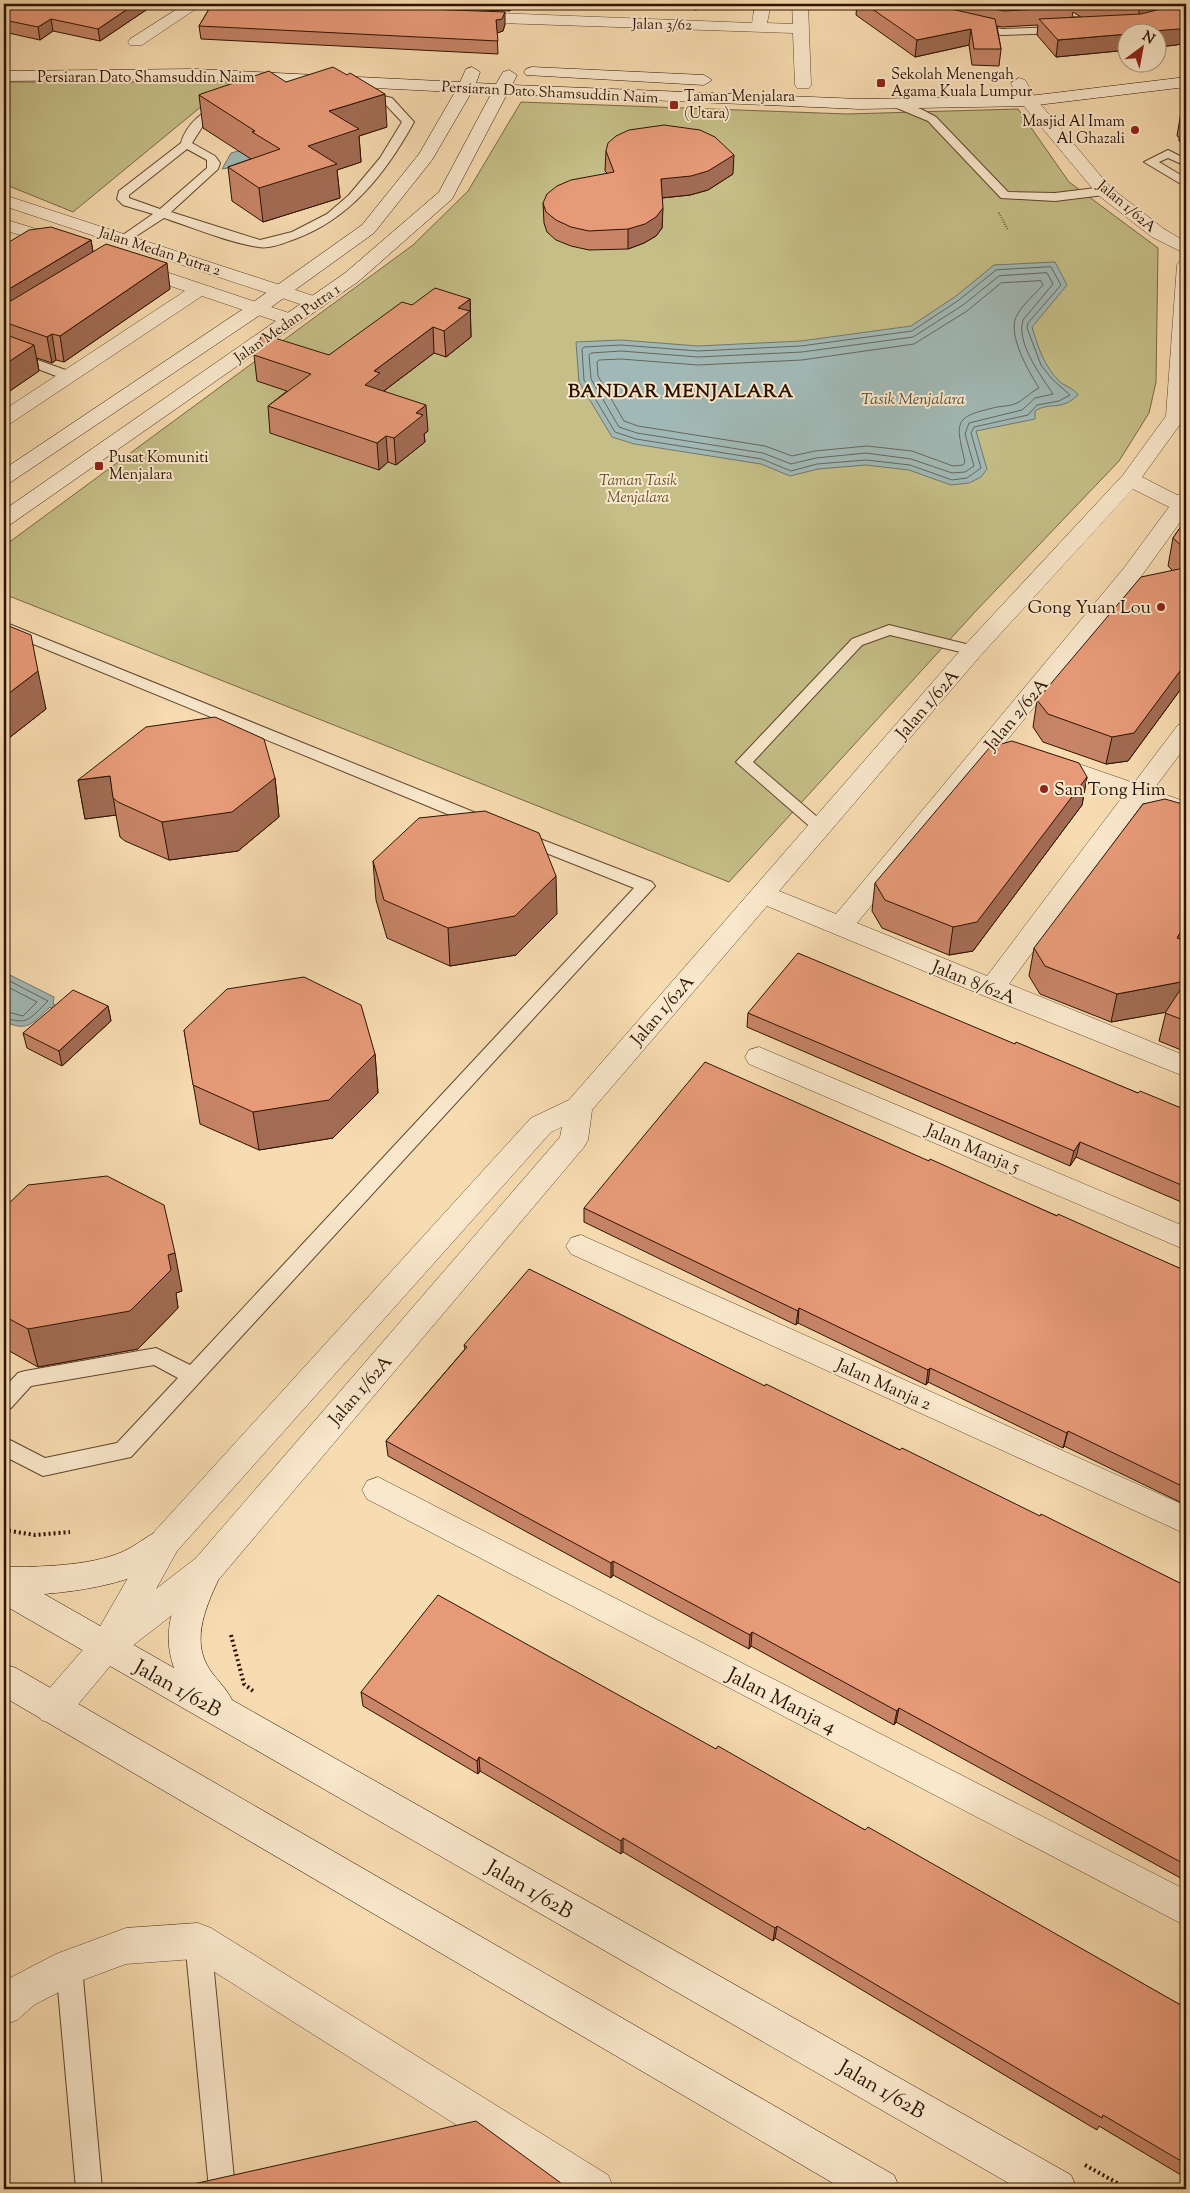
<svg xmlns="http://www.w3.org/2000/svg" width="1190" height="2193" viewBox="0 0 1190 2193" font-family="'Sorts Mill Goudy',serif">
<rect width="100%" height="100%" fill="#f8dcb1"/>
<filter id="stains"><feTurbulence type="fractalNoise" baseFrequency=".004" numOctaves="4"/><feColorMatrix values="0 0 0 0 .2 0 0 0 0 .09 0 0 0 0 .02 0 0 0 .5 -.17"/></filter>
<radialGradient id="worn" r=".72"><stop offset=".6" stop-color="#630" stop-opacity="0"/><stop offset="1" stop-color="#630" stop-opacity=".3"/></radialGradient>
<path fill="#c5be87" stroke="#796844" d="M10 82H231L73 212 4 184V94Z
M521 102 847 114 1018 109 1069 182 1158 248 1156 382 1149 413 1119 461 974 613 729 882 4 594V546L413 245 468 191Z"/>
<path fill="#a1b9b6" stroke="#73766d" d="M260 145 249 164 222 169 231 153Z
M1055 262 1067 285 1032 327C1038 347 1044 366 1059 381 1065 387 1073 387 1078 395 1060 412 1051 401 1035 411V419L976 431 987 469 981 477 969 483 951 485 909 470 866 465 818 469 790 476 761 464 634 444 612 437 579 382 576 342 621 340 698 346 801 341 911 326 956 296 994 265Z
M4 972 54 997 53 1004 57 1006 54 1009 50 1007C32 1023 28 1033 4 1021Z"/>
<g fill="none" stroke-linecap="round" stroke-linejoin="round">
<path stroke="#67665b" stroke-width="1" d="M1051 267 1061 285 1028 323 1027 328 1041 365 1052 379 1070 395 1059 401 1037 405 1028 415 974 427 971 433 981 468 967 478 952 480 910 465 866 460 817 464 791 471 762 459 636 439 615 432 584 380 582 349 584 347 621 345 698 351 801 346 912 331 959 300 996 270Z
M1047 273 1053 284 1023 320C1016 343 1041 376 1053 394L1035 398 1022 410 969 423 965 434 974 466 965 472 952 473 911 459 866 453 816 458 791 464 763 453 637 433 619 427 591 379 589 355 591 353 621 351 698 357 802 352 913 337 963 305 999 276Z
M1041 281 1043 285C1035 294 1023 304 1017 315 1006 333 1029 372 1039 388 1031 392 1023 400 1017 403 1011 406 1003 406 997 407 954 417 955 420 965 462L963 465 953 466 912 451 867 446 815 451 792 456 765 446 638 426 624 421 598 376 597 362 599 360 621 359 698 365 802 360 914 344 967 311 1001 283Z
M4 978 48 1001C31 1017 28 1027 4 1017
M4 985 37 1002 23 1016 4 1011"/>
<defs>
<path id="lane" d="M972 24 1002 29 1062 27 1067 30 1062 33 1002 35 968 29V25Z
M361 91 392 98 414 122C386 173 350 219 295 239 284 243 270 249 258 247 227 242 194 228 164 218L127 242 123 243 117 239 153 214 123 205 117 199 119 191 181 143C186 124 205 108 223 104L229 107 227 109 204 124 192 143 215 156 220 163 218 169 171 212 260 240 292 232 327 214 349 195 380 158 402 122 384 103 357 96 355 94ZM187 149 207 160V168L160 209 129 198V195Z
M896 101 921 109 936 117 1008 192 1055 193 1104 187 1110 191 1104 195 1055 201 1001 198 928 121 892 106V102Z
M1168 150 1186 159V166L1168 158 1159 162 1186 178V187L1144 162Z
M4 348 74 373 76 376 74 379H64L4 356Z
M4 622 491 819 493 823 491 827H479L4 632Z
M889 625 978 647 981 650 973 655 890 635 862 645 753 762 829 827 827 831H815L736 762 852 639Z
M522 832 652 882 655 886 131 1457 43 1476 4 1456V1437L45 1458 117 1443 178 1378 154 1365 31 1386 11 1408 4 1410V1388L18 1373 25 1371 156 1348 190 1365 634 888 516 841 514 837 516 833Z
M198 1929 207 1932 211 1941 235 2189H209L185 1941 189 1932Z
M69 1955 78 1958 82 1967 102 2189H76L56 1967 60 1958Z"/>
<path id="street" d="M185 4H203L142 45H130L128 42 130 39Z
M755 4H771L767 23 793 24 792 4H808L811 85 809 88H797L795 85 793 33 469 22 461 17 469 12 752 23Z
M1019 78 1025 80 1036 99 1110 187 1164 229 1186 242V254L1152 237 1098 195 1023 105 1011 83Z
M4 195 323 299 325 303 323 307H309L4 206Z
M4 219 68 239 71 243 68 247 62 248 4 230Z
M1186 259V416L1142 477 1177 495 1186 492V514L1140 578 857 923 987 976 1123 796 1043 767 1039 762 1043 757 1051 755 1059 757 1134 783 1178 725 1186 723V746L1153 790 1186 802V818L1143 803 1009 984 1186 1056V1077L982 995 767 906 592 1110 588 1140 584 1147 220 1578 127 1650 121 1653 65 1720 53 1724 41 1720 36 1709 41 1698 94 1637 155 1531 531 1118 569 1100 965 645 1123 475 1166 416 1177 265 1180 261ZM1133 489 1169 507 1124 568 836 914 779 891 981 655ZM562 1127 560 1137 196 1558 156 1589 177 1551 551 1132Z
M133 261 298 316 300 320 298 324 291 326 202 296 11 423 4 425V410L185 291 127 271 124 267 127 263Z
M759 1047 1186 1227V1250L749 1064 745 1057 749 1050Z
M581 1235 1186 1506V1534L571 1254 566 1246 571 1238Z
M378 1477 1186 1890V1926L367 1499 362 1490 367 1481Z
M198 1923 211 1928 608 2175 614 2189H558L194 1959 126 1964 80 1981 34 2005 17 2020 4 2025V1983L8 1979 56 1954 126 1928Z"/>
<path id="secondary" d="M472 67 480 72 476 83 496 84 503 72 509 70 517 75 512 85 860 99 1029 96 1186 77V87L1029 106 860 109 507 94 452 199 359 281 11 524 4 526V510L345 273 439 192 491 94 471 93 432 160 374 233 263 313 11 482 4 484V469L249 305 362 225 419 154 455 92 195 79 4 81V71L195 69 460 82 466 69Z
M532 67 704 75 712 80 704 85 526 75 524 72 526 69Z
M166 1527 177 1531 182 1541C163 1580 83 1591 44 1594L174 1668C159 1626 178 1595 196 1558L208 1554 220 1558 224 1568C211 1596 190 1634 207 1665 214 1678 226 1687 232 1700L1071 2175 1077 2189H1019L4 1605V1567C39 1567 90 1566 122 1552 138 1545 150 1533 166 1527Z
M4 1664 16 1668 894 2175 900 2189H843L4 1697Z"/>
</defs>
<use href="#lane" stroke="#60442c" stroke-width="2"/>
<use href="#street" stroke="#60442c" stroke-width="1"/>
<use href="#secondary" stroke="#2d1200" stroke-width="1"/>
<path stroke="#2d1200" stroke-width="2" stroke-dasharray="0.5 2" stroke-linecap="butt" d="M999 213 1008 230"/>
<path stroke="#2d1200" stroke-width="4" stroke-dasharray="2 3" stroke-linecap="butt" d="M4 1530 35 1535 70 1532
M231 1635 244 1684 253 1691
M1085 2165 1128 2189"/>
<use href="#lane" fill="#fae8cc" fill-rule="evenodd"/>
<use href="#street" fill="#fae8cc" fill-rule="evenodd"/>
<use href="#secondary" fill="#fae8cc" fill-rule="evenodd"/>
</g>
<path fill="#c78467" stroke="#2d1200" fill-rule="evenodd" d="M4 4H155L100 41 53 31 40 40 4 32Z
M212 4H513L510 11 412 8 505 24 503 31 497 33 498 54 201 39 199 26Z
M687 4H723L695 10Z
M857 4H1186V43L1176 45 1158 47V32H1128V50L1056 57 1037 35 1038 25 1002 27 997 26 1001 49 999 66 972 65 969 45 915 57 856 15ZM1073 12 1081 17H1072Z
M286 82 387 127 359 136 361 162 337 170 340 198 263 222 232 201 228 167 251 159 203 128 199 95Z
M1186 110V145L1179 141V137L1177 136 1181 112Z
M606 151 733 174 708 190 690 195 662 198V228L656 236 644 243 628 249 589 250 571 246 556 240 547 232 544 223 543 203 607 173 605 171Z
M91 240 93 252 170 289 64 362 56 360 52 363 37 358 39 371 4 395V245Z
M470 299 471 337 446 357 434 353 384 391 428 431 424 434 425 442 396 465 388 462 379 470 270 433 268 406 287 391 257 381 254 355H329L412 305Z
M1186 519V682L1128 761 1106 764 1043 742 1033 727 1037 700 1172 570 1168 566 1173 538Z
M4 624 46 709 9 738H4Z
M1087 777 1082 805 973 951 949 955 882 928 872 911 875 883Z
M275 778 279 817 238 851 169 860 125 841 120 837 116 815 85 819 78 780Z
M1186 805V1052L1159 1041 1166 1012 1111 1022 1040 994 1029 976 1034 948Z
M373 861 557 914 516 955 450 966 387 938 376 900Z
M108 1006 111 1021 62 1066 27 1048 23 1033Z
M748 1013 1015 1044 1138 1093 1186 1110V1204L1076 1157 1070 1166 747 1027Z
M184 1030 375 1054 378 1093 333 1138 259 1150 200 1124Z
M929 1161 1186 1271V1505L1064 1446 1063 1448 928 1382 926 1385 798 1323 796 1325 584 1222V1208Z
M4 1208 182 1291 176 1293 178 1308 138 1349 38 1367 4 1348Z
M464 1345 765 1386 1186 1586V1881L896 1722 894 1725 751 1646 749 1649 613 1575 611 1578 388 1456 386 1441 465 1349Z
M361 1692 716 1749 865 1830 1186 2008V2178L1099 2126 1097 2130 1033 2092 775 1938 773 1941 623 1852 621 1854 480 1771 478 1774 363 1706Z"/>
<path fill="#a26c54" stroke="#2d1200" d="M135 4H155L100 41 98 29Z
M510 4H513L510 11Z
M695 4H723L695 10Z
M1140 4H1186L1138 20Z
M505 12V24L503 31 497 33 496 20Z
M51 19 53 31 40 40 38 27Z
M1186 27V43L1176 45 1158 47V32H1140Z
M971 29 969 45 915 57 917 40Z
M1128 34V50L1056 57 1058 40Z
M385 94 387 127 359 136 361 162 337 170 340 198 263 222 259 188 308 146 329 111Z
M734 155 733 174 708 190 690 195 661 198V179Z
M663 208 662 228 656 236 644 243 628 249V229Z
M91 240 95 265 4 321V292Z
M167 263 170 289 64 362 60 336Z
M470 299 471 337 446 357 444 331 458 308Z
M433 327 434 353 381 393 365 385 374 371Z
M52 334 56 360 52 363 47 337Z
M34 345 39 371 4 395V365Z
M426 405 428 431 424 434 425 442 396 465 394 438 416 413Z
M386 436 388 462 379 470 377 443Z
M1186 663V682L1128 761 1106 764 1112 737Z
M38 671 46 709 9 738 4 714V697Z
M110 776 116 815 85 819 78 780Z
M1087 777 1082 805 973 951 949 955 953 927Z
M275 778 279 817 238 851 169 860 162 822Z
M556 876 557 914 516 955 450 966 448 928Z
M1186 923V941L1177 938Z
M1186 981 1179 1010 1111 1022 1117 994Z
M108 1006 111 1021 62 1066 59 1051Z
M375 1054 378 1093 333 1138 259 1150 253 1112Z
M1080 1142 1076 1157 1070 1166 1074 1151Z
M175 1253 182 1291 176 1293 178 1308 138 1349 38 1367 28 1329 168 1255Z
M799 1308 798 1323 796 1325 798 1311Z
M930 1368 928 1382 926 1385 928 1370Z
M1068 1431 1064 1446 1063 1448 1067 1433Z
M613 1561V1575L611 1578V1563Z
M752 1632 751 1646 749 1649 750 1635Z
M899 1708 896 1722 894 1725 897 1711Z
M479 1757 480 1771 478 1774 477 1761Z
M623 1838V1852L621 1854V1841Z
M777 1926 775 1938 773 1941 775 1928Z"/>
<path fill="#e79a78" stroke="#2d1200" d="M4 4H135L98 29 51 19 38 27 4 20Z
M212 4H297L505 12 502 19 496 20 498 41 199 26Z
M865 4H942L951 9 995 19 1001 49H974L971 29 917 40Z
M972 4H1069L1074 7 1004 11Z
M1088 4H1141L1093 7Z
M1180 4H1186V27L1179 29 1140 32H1128V34L1058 40 1039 19 1141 14Z
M333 67 347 75 350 73 385 94 329 111 359 129 308 146 337 164 259 188 228 167 280 149 252 132 255 131 199 95 201 94 269 71 286 82Z
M1186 110V114L1181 112Z
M664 125 700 130 715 137 734 155 708 171 691 176 661 179 663 208 656 217 645 224 628 229 589 231 571 227 556 220 546 212 543 203 547 194 557 186 571 180 614 172 606 151 608 143 616 136 629 130Z
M51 227 91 240 4 292V245L29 230Z
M106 244 167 263 60 336 52 334 47 337 4 322V305Z
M435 288 470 299 458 308 470 311 444 331 433 327 374 371 380 373 365 385 426 405 416 413 423 415 394 438 386 436 377 443 268 406 311 374 254 355 262 334 329 355 402 302 412 305Z
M4 334 34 345 4 365Z
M1186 519V550L1173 538Z
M1179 569 1186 570V663L1134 733 1112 737 1048 714 1037 700 1141 577Z
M4 624 31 635 38 671 4 697Z
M215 717 264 739 275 778 232 812 162 822 118 802 113 798 110 776 78 780 146 727Z
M1012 741 1079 763 1087 777 977 922 953 927 885 900 875 883 990 747Z
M1165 799 1186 805V923L1177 938 1186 941V1021L1165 1013 1186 981 1117 994 1045 966 1034 948 1143 804Z
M485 811 539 833 556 876 515 916 448 928 384 900 373 861 419 818Z
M798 953 1015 1044 1016 1042 1138 1093 1140 1091 1186 1110V1187L1080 1142 1074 1151 748 1013Z
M304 977 361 1005 375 1054 329 1100 253 1112 193 1085 184 1030 227 989Z
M73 990 108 1006 59 1051 23 1033Z
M705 1062 929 1161 930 1159 1057 1216 1058 1214 1186 1271V1488L1068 1431 1067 1433 930 1368 928 1370 799 1308 798 1311 584 1208Z
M107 1176 164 1205 175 1253 168 1255 171 1270 130 1311 28 1329 4 1316V1208L28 1185Z
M529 1269 765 1386 766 1384 900 1450 902 1448 1040 1516 1041 1514 1186 1586V1865L899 1708 897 1711 752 1632 750 1635 613 1561 611 1563 386 1441 467 1347 464 1345Z
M438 1595 716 1749 718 1746 865 1830 868 1827 1186 2008V2164L1103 2115 1102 2118 1037 2080 777 1926 775 1928 623 1838 621 1841 479 1757 477 1761 361 1692Z
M476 2121 569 2189H171Z"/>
<g fill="#8f2418" stroke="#fae8cc" stroke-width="2">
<rect x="876" y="78" width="10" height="10" rx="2.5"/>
<rect x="669" y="100" width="10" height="10" rx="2.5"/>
<circle cx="1135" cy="130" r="5"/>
<rect x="94" y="461" width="10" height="10" rx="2.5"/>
<circle cx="1161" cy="607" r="5"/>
<circle cx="1044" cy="789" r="5"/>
</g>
<g text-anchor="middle" stroke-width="4" stroke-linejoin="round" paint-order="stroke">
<g font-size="15" fill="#2d1200" stroke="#fae8cc">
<text transform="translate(662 24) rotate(1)" y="5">Jalan 3/62</text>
<text x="146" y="82">Persiaran Dato Shamsuddin Naim</text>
<text transform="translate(550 92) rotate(3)" y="5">Persiaran Dato Shamsuddin Naim</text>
<text transform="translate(1127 206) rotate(40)" y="5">Jalan 1/62A</text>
<text transform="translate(160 251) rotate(18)" y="5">Jalan Medan Putra 2</text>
<text transform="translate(287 323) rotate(-35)" y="5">Jalan Medan Putra 1</text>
</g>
<g font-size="15" fill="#2d1200" stroke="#fae8cc" text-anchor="start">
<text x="891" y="79">Sekolah Menengah<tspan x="891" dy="17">Agama Kuala Lumpur</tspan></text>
<text x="684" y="101">Taman Menjalara<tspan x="684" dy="17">(Utara)</tspan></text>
<text x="1125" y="126" text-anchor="end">Masjid Al Imam<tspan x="1125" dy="17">Al Ghazali</tspan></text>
<text x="109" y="462">Pusat Komuniti<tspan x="109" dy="17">Menjalara</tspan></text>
</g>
<g font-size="15" font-style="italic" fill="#624e2f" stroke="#fae8cc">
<text x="638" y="485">Taman Tasik<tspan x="638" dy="17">Menjalara</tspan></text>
</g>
<g font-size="16" font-style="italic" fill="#564c40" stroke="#fae8cc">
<text x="913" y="404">Tasik Menjalara</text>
</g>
<g font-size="18" fill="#2d1200" stroke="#fae8cc" text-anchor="end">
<text x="1151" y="613">Gong Yuan Lou</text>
<text x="1054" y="795" text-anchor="start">San Tong Him</text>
</g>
<g font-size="18" fill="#2d1200" stroke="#fae8cc">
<text transform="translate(927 704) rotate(-49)" y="6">Jalan 1/62A</text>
<text transform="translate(1016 714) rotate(-50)" y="6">Jalan 2/62A</text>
<text transform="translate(974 982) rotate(22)" y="6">Jalan 8/62A</text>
<text transform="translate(662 1010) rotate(-49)" y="6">Jalan 1/62A</text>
<text transform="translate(973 1148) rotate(23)" y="6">Jalan Manja 5</text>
<text transform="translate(884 1384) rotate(24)" y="6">Jalan Manja 2</text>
<text transform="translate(360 1390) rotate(-49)" y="6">Jalan 1/62A</text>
</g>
<g font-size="19" font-weight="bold" letter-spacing="1" fill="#2d1200" stroke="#fae8cc">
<text x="681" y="397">BANDAR MENJALARA</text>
</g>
<g font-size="21" fill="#2d1200" stroke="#fae8cc">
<text transform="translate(178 1688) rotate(29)" y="7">Jalan 1/62B</text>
<text transform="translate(782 1700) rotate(27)" y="7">Jalan Manja 4</text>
<text transform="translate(530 1889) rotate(30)" y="7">Jalan 1/62B</text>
<text transform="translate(882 2089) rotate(30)" y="7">Jalan 1/62B</text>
</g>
</g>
<rect width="1190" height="2193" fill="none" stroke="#f8dcb1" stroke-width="20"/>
<rect x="5" y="5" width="1180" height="2183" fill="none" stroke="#2d1200" stroke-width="2.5"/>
<rect x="10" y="10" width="1170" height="2173" fill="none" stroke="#2d1200"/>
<g transform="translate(1142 48) rotate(32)"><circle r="24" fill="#fae8cc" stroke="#a8927a"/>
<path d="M0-4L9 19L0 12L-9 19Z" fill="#8f2418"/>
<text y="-8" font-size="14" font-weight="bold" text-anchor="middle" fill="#2d1200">N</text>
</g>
<rect width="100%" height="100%" filter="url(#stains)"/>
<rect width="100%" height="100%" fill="url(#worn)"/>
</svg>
